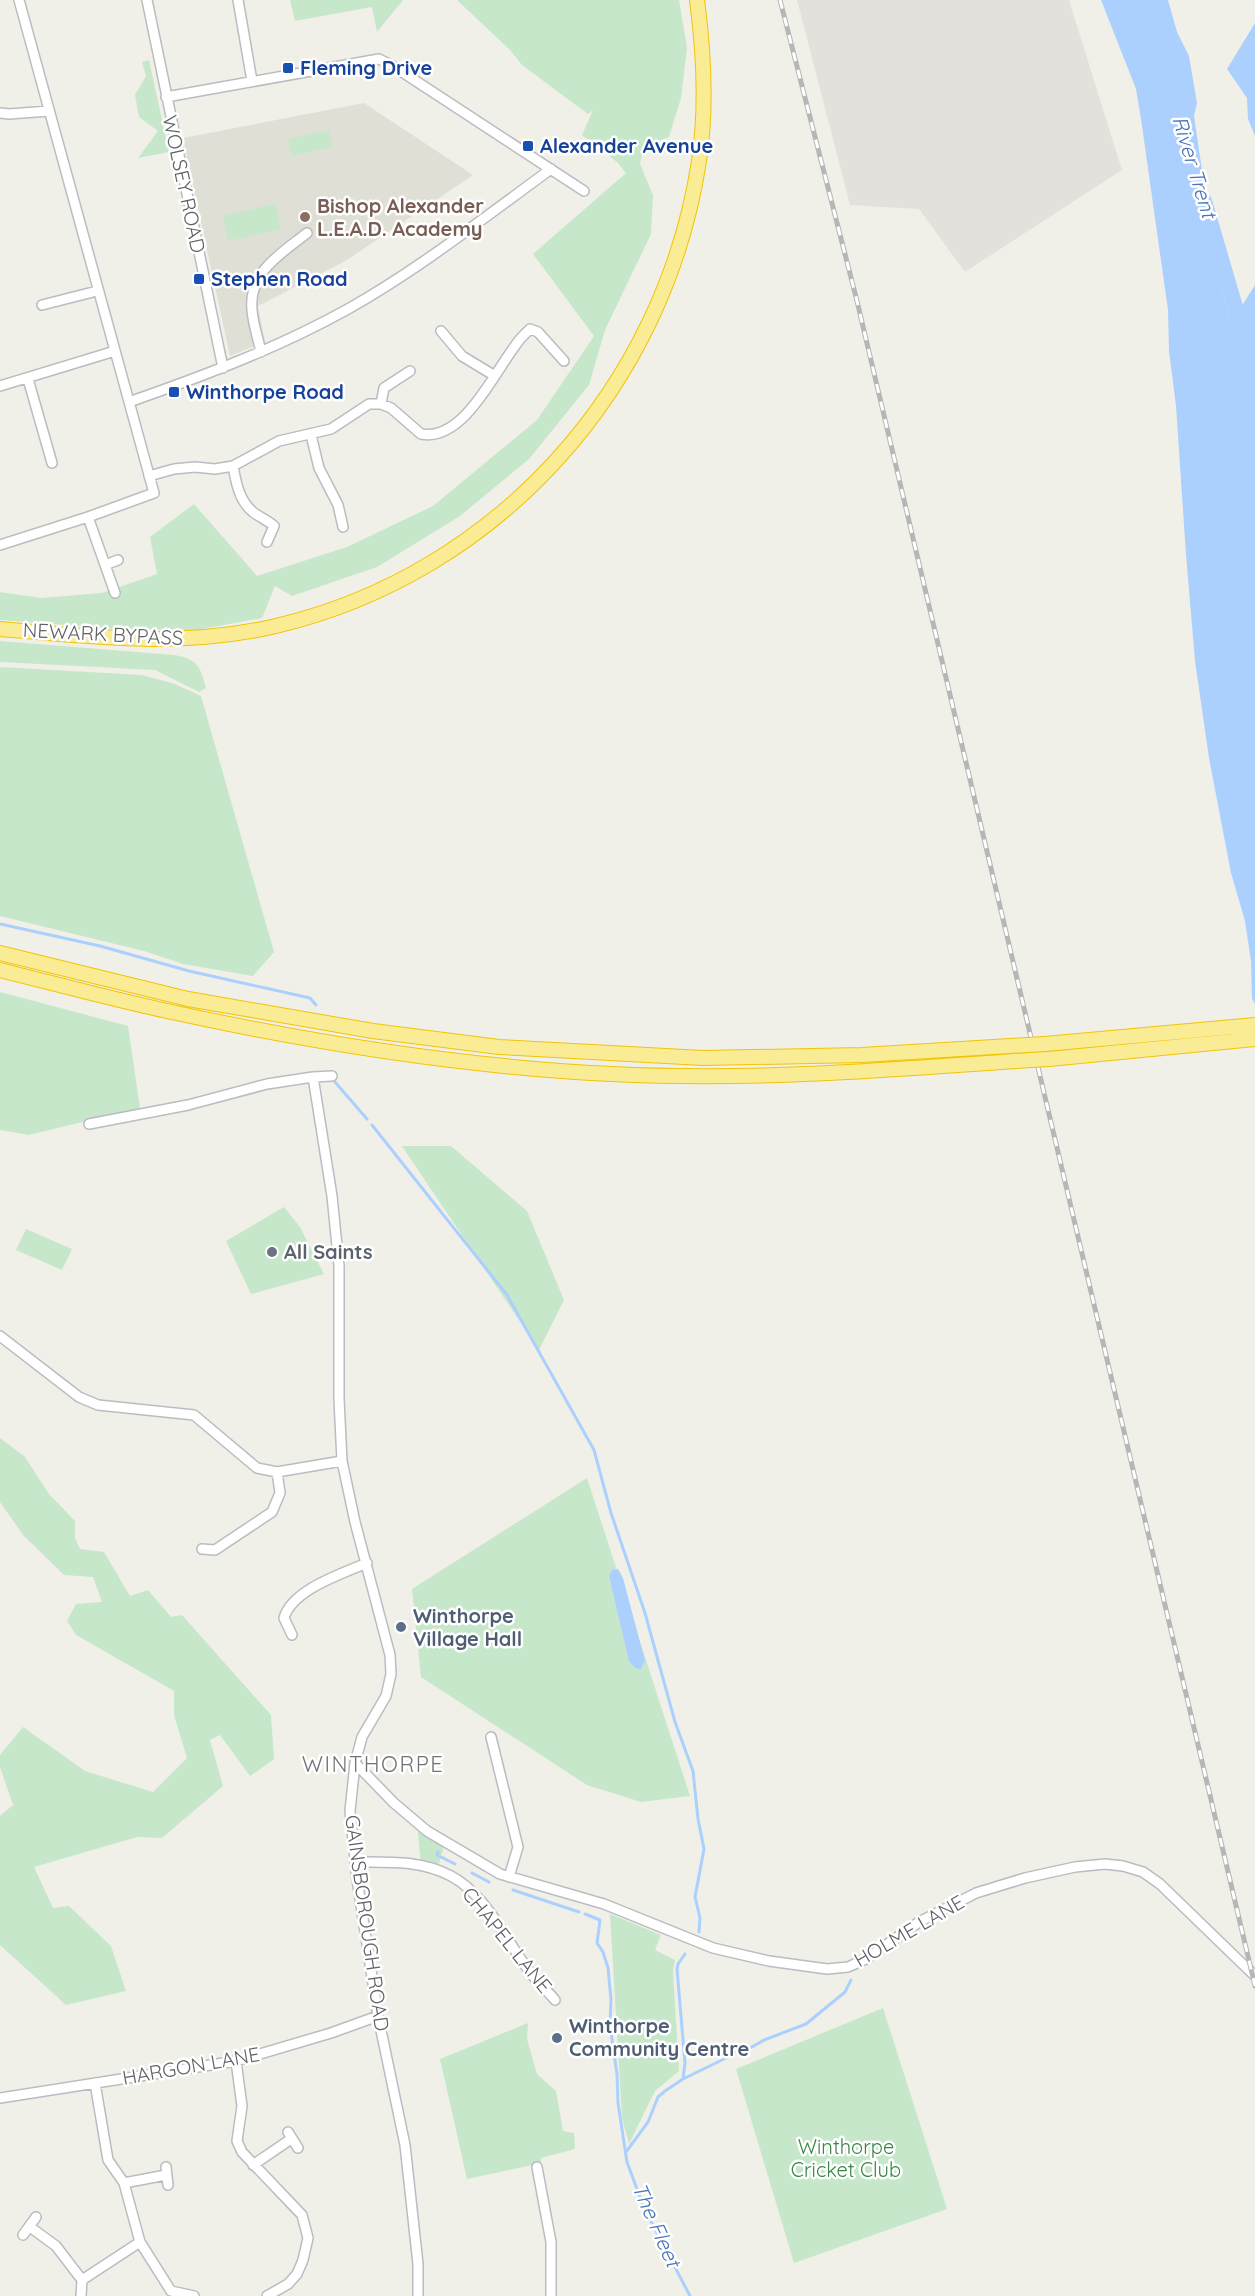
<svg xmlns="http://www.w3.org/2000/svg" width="1255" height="2296" viewBox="0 0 1255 2296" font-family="Quicksand,sans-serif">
<rect width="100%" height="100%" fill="#f0f0e8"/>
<path fill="#e3e1dc" d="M797 0H1069L1122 170 965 272 919 209 850 205Z"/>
<path fill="#e0dfd6" d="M364 103 473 175 347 260 258 306 265 342 230 356 183 138Z"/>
<path fill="#c6e7ca" d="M290 0H403L377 32 372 7 295 21Z
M457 0H679L687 48 681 98 669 137 644 146 640 164 653 195 651 234 605 330 589 385 529 459 460 516 377 567 292 596 275 586 262 618 197 630 115 629 0 620V592L41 598 102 593 157 574 150 537 194 504 257 576 347 547 433 506 537 420 594 336 533 254 626 173 618 163 582 135 593 110 588 114 522 65 510 50Z
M149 60 169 152 138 158 158 131 139 117 135 95 146 76 142 62Z
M329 130 333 147 292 156 288 139Z
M276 204 281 229 228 241 223 215Z
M0 641 174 655C197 659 200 665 206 688L199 692 155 670 0 662Z
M0 667 142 675 175 684 201 696 274 952 253 976 183 964 144 951 0 916Z
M0 992 128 1026 140 1108 29 1135 0 1130Z
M402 1146H451L527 1211 564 1300 539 1350Z
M284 1207 300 1227 324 1274 251 1294 226 1241Z
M26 1229 72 1249 62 1270 16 1250Z
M0 1438 25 1457 49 1494 75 1521V1538L80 1549 104 1552 130 1596 148 1590 171 1617 182 1615 271 1715 274 1759 250 1776 220 1735 210 1740 223 1786 162 1838 137 1837 34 1867 53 1908 69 1906 111 1946 126 1991 66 2005 0 1945V1816L13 1805 0 1767V1755L23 1727 85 1771 153 1792 187 1758 174 1715V1691L76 1635 67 1621 76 1604 102 1602 93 1577 64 1575 23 1535 0 1502Z
M587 1478 690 1796 641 1802 587 1785 421 1677 412 1589Z
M417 1823 445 1843 437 1870 421 1866Z
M610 1914 661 1935 655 1950 675 1960 673 1971 679 2071 655 2091 629 2144 622 2118Z
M883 2008 947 2209 794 2263 736 2069Z
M528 2023 527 2039 537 2074 556 2091 563 2131 574 2133 575 2149 541 2158V2163L467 2179 440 2059Z"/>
<path fill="#acd0fd" d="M1101 0H1168L1177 32 1189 56 1197 103 1194 116 1213 245 1221 287 1230 318 1236 315 1255 285V1004L1252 999 1251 961 1245 921 1231 873 1209 758 1195 661 1186 555 1176 406 1169 351 1168 310 1141 119 1136 89Z
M1255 23V136L1248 119 1247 98 1227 69Z
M618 1569 623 1578 645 1661 641 1669 635 1668 629 1661 609 1576 612 1570Z"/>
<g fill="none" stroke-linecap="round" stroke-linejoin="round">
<path stroke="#acd0fd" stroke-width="3" d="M0 924 100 946 189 971 310 998 316 1005
M335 1082 367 1119
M372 1125 507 1295 594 1450 611 1513 645 1613 675 1722 693 1771 698 1819 704 1849 695 1897 700 1918 699 1932
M438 1852 437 1855 455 1864
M472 1873 489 1882
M513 1890 579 1912
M585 1914 600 1920 597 1943 603 1952 608 1968 611 1999 610 2025 617 2074 618 2103 627 2162 644 2208 690 2296
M683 2079 726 2058 733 2053 752 2047 764 2040 806 2024 845 1992 851 1980
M626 2152 648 2122 658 2097 665 2091 683 2079 685 2063 677 1969 678 1964 685 1954"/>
<path stroke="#acd0fd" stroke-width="16" d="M1204 201 1243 334"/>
<defs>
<path id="minor" d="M147 0 223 368
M238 0 252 81
M166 97 379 59 393 66 584 191
M0 113 9 114 49 111
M42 305 97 291
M441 331 462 356 495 376
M261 352C258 338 253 324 252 310 248 272 282 253 307 233
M28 379 52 463
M0 386 115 351
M129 402C203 376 278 348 348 309 419 269 485 217 551 169
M381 404 384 388 410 371
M311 435 319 468 338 505 343 527
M233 466C236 482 239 501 253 512 259 517 267 520 274 526L267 542
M149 476 174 469 195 467 215 469 233 466 279 441 331 429 369 404H381L391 408 421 434C463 442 494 373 515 346 519 339 525 334 530 329L538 332 564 361
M88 517 115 593
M0 545 88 517 154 493 19 0
M105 565 118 560
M332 1076 313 1077 332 1196 339 1266V1399L342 1461 355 1522 390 1655 391 1674 386 1696 362 1737 355 1763 350 1811 357 1879 378 2016 405 2145 418 2264V2296
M89 1124 188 1105 267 1084 313 1077
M0 1336 79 1397 98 1405 194 1415 257 1468 277 1472 342 1461
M202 1549 215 1550 272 1512 280 1493 277 1472
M292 1635 284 1618C292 1590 341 1574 367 1563
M491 1737 518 1847 509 1877
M355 1763 394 1803 427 1831 500 1874 604 1904 713 1948 769 1961 827 1969 848 1967 866 1959 919 1922 976 1893 1025 1878 1075 1867 1105 1864 1123 1866 1143 1872 1160 1884 1255 1976
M355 1862C388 1862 421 1860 451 1876 487 1895 506 1941 530 1972 537 1982 547 1990 555 2000
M236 2061 242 2106 237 2141 242 2152 302 2215 308 2238 303 2260 297 2274 288 2284 267 2296
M95 2083 108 2160 124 2183 140 2242 171 2291 194 2296
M0 2098 236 2061 331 2033 378 2016
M288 2132 298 2148
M253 2165 291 2139
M166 2167 168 2185
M537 2167 551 2242V2296
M124 2183 166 2175
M30 2227 56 2246 82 2280
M23 2235 36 2217
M81 2296 82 2280 140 2242"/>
<path id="highway" d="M0 629C95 637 183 648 276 626 500 573 665 385 699 161 707 107 704 53 697 0
M0 953 188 999 373 1031 499 1047 703 1058 862 1055 1027 1045
M0 970C56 984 111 999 167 1011 313 1043 463 1067 612 1074 752 1081 891 1070 1030 1060
M1045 1044 1255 1025
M1049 1059 1255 1039"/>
</defs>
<use href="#minor" stroke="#babcc1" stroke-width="12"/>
<use href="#highway" stroke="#f1c407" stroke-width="16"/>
<use href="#minor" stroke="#fff" stroke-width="9"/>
<use href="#highway" stroke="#faec95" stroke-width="14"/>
<defs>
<path id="rail" d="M780 0 857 301 1255 1986"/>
</defs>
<use href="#rail" stroke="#b6b6b7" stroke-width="5"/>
<use href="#rail" stroke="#fff" stroke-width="3" stroke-dasharray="9" stroke-linecap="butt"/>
<defs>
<path id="highway-bridge" d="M1027 1045 1045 1044
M1030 1060 1049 1059"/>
</defs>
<use href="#highway-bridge" stroke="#f1c407" stroke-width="16" stroke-linecap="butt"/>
<use href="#highway-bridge" stroke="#faec95" stroke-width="14"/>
</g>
<g fill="#1a4fb4" stroke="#fff" stroke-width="2">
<rect x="282" y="62" width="12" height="12" rx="3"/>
<rect x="522" y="140" width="12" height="12" rx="3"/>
<rect x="193" y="273" width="12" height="12" rx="3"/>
<rect x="168" y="386" width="12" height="12" rx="3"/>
</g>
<circle fill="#8d6e63" stroke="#fff" stroke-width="2" cx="305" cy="217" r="6"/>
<circle fill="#6b7280" stroke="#fff" stroke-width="2" cx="272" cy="1252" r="6"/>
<g fill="#5c6f8a" stroke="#fff" stroke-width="2">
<circle cx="401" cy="1627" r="6"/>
<circle cx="557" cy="2038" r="6"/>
</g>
<g text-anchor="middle" stroke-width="5" stroke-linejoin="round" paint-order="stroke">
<g font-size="20" font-weight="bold" fill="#164399" stroke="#fff" text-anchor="start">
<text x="300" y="75">Fleming Drive</text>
<text x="540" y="153">Alexander Avenue</text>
<text x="211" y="286">Stephen Road</text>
<text x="186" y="399">Winthorpe Road</text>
</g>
<g font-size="20" fill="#5f6267" stroke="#fff">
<text transform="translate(184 184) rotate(78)" y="7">WOLSEY ROAD</text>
<text transform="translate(103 634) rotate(3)" y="7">NEWARK BYPASS</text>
<text transform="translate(367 1923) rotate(82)" y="7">GAINSBOROUGH ROAD</text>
<text transform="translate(909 1931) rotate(-30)" y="7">HOLME LANE</text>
<text transform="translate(507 1940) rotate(51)" y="7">CHAPEL LANE</text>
<text transform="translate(191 2066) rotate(-10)" y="7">HARGON LANE</text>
</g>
<g font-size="20" font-weight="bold" fill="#785e54" stroke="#fff" text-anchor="start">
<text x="317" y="213">Bishop Alexander<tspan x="317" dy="23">L.E.A.D. Academy</tspan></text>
</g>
<g font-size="20" font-weight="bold" fill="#5b616d" stroke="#fff" text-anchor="start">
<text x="284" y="1259">All Saints</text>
</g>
<g font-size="20" font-weight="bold" fill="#4e5e75" stroke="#fff" text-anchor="start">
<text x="413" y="1623">Winthorpe<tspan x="413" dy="23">Village Hall</tspan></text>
<text x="569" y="2033">Winthorpe<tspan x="569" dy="23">Community Centre</tspan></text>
</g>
<g font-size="20" fill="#388545" stroke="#fff">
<text x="846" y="2154">Winthorpe<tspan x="846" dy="23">Cricket Club</tspan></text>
</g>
<g font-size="21" font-style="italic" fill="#4a73b8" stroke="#fff">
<text transform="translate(1194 167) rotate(73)" y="7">River Trent</text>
<text transform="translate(656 2225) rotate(66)" y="7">The Fleet</text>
</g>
<g font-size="22" letter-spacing="1.5" fill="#707479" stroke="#fff">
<text x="373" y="1772">WINTHORPE</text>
</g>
</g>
</svg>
